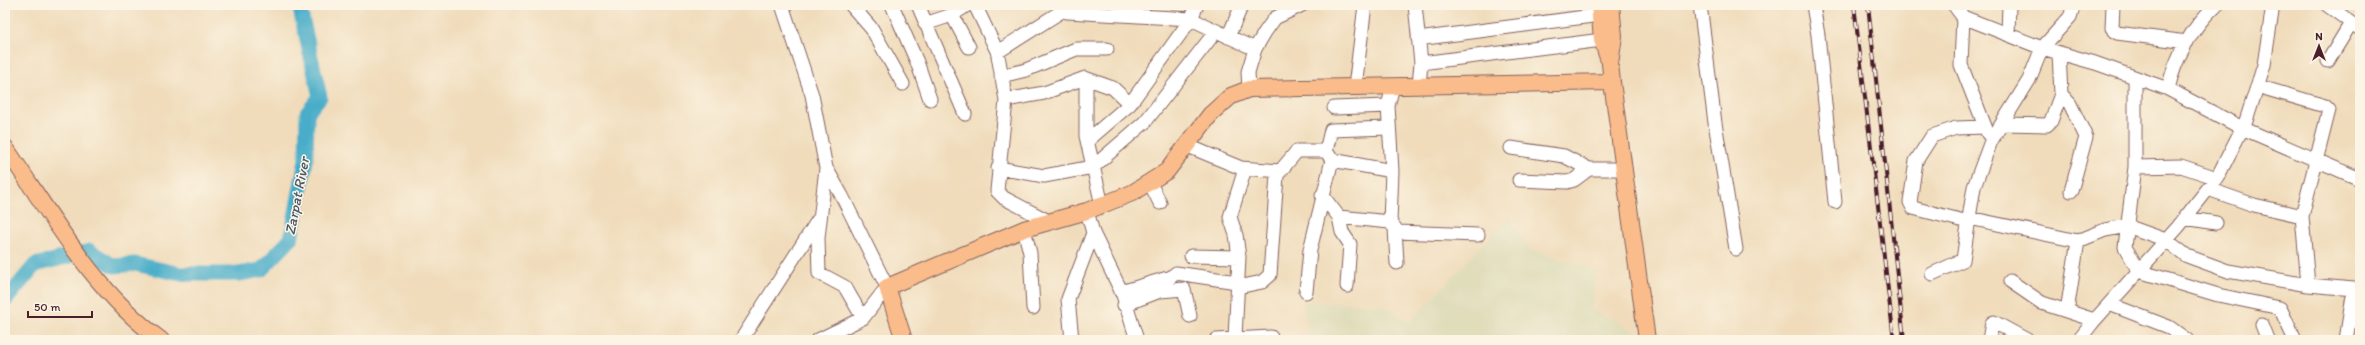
<svg xmlns="http://www.w3.org/2000/svg" width="2365" height="345" viewBox="0 0 2365 345" font-family="Itim,sans-serif">
<rect width="100%" height="100%" fill="#fcf5e5"/>
<filter id="ink" filterUnits="userSpaceOnUse"><feTurbulence type="fractalNoise" baseFrequency=".025" numOctaves="2"/><feDisplacementMap in="SourceGraphic" scale="8" xChannelSelector="R" yChannelSelector="G"/><feConvolveMatrix kernelMatrix="1 2 1 2 8 2 1 2 1" color-interpolation-filters="sRGB"/></filter>
<filter id="wash" filterUnits="userSpaceOnUse"><feTurbulence type="fractalNoise" baseFrequency=".012" numOctaves="4" result="noise"/><feDisplacementMap in="SourceGraphic" scale="16" xChannelSelector="R" yChannelSelector="G"/><feGaussianBlur stdDeviation="0.9" result="paint"/><feColorMatrix in="noise" values="0 0 0 0 0 0 0 0 0 0 0 0 0 0 0 0 0 1.4 0 .05"/><feComposite in="paint" operator="in"/></filter>
<g filter="url(#wash)">
<rect width="100%" height="100%" fill="#f0dcbb"/>
<path fill="#e0ddbb" d="M1509 217 1530 250 1596 270 1591 309 1635 331V340H1311L1303 302 1380 304 1410 322Z"/>
<g fill="none" stroke-linecap="round" stroke-linejoin="round">
<path stroke="#4aadc9" stroke-width="15" d="M5 301 35 265 90 251 114 266 135 264 181 274H239L261 270 291 239 306 160 307 113 320 97 300 9 302 5"/>
</g>
</g>
<g filter="url(#ink)">
<g fill="none" stroke-linecap="round" stroke-linejoin="round">
<defs>
<path id="minor" d="M782 5 812 95 826 168 842 196 887 287 863 318 818 340
M851 5 872 29 903 84
M892 5 917 62 930 99
M918 5 965 114
M975 5 996 49 999 51 1062 11
M1060 5 1062 11 1068 12 1191 19 1255 49
M1415 5 1421 63 1419 86
M1700 5 1715 123 1736 249
M1813 5 1818 35 1835 202
M1954 5 1963 17 2042 48 2095 63 2168 89 2242 128 2360 179
M2074 5 2070 17 2042 48 2029 80 1991 141 1974 187 1969 218 2078 241 2105 230 2127 226 2166 240 2187 256 2228 271 2308 285 2302 216 2329 110 2325 106 2257 86
M2113 5 2112 28 2117 33 2187 42
M2327 5 2360 29
M952 15 969 47
M1963 17 1961 65 1988 134
M925 24 952 15 967 5
M2008 34 2009 5
M1228 37 1242 5
M1418 39 1600 15
M997 50 1006 100 997 191 1004 198 1050 222
M2059 53 2061 94 2070 104 2086 137 2071 191
M2328 61 2351 23
M1421 63 1602 40
M1001 76 1026 70 1076 49H1107
M1086 79V136L1102 205
M2135 79V167L2125 247 2139 271 2218 295 2280 308 2295 340
M1355 87 1365 5
M1249 89 1248 72 1255 49 1265 32 1275 18 1302 5
M2168 89C2175 58 2192 27 2216 5
M1006 100 1044 93 1085 78 1113 88 1130 104
M1334 108 1388 106
M2003 124 2047 125 2051 121 2061 94
M1087 141 1130 104 1191 19 1197 5
M1188 146 1241 168 1279 171
M1511 148 1564 156 1589 169H1623
M1326 151 1331 130 1388 128
M2135 167 2181 166 2217 178
M826 168 818 238 819 273 845 287 863 318
M998 168 1044 176 1093 167 1145 122 1216 31
M1519 180 1567 182 1574 180 1589 169
M1150 183 1160 203
M2208 189 2254 205 2302 216
M1322 195 1339 217 1342 232 1350 244 1347 286
M1339 217 1390 222 1395 228 1397 263
M2185 218 2216 223
M1390 222 1392 171 1388 106 1393 86
M1968 222 1913 208 1910 202 1916 161 1932 136 1956 128 1985 127
M1024 229 1030 253 1033 308
M1396 232 1478 235
M1093 233 1123 295 1137 340
M1191 256 1239 257
M1932 274 1963 260 1969 218
M2010 281 2042 303 2094 320
M2308 285 2354 289 2346 340
M1238 287 1262 282 1270 275 1277 175 1297 151H1326L1332 160 1392 171
M1121 292 1171 277 1176 273 1237 282
M1306 292 1310 250 1332 160
M2109 304 2169 327 2187 340
M1124 305 1160 291 1184 289 1190 316
M2067 311 2078 241
M2262 325 2268 340
M1235 338 1239 257 1236 235 1230 217 1245 169
M741 340 818 220
M1072 340 1068 299 1093 233 1087 211
M1216 340 1271 337
M1989 340 1992 323 1994 322 2027 340
M2079 340 2093 322 2178 227 2218 176 2246 121 2264 65 2273 5"/>
<path id="major" d="M1599 5 1602 40 1608 58
M1611 5 1614 36 1610 64 1612 82 1647 340
M5 147C51 214 94 292 161 340
M904 340 887 287 1024 229 1087 211 1132 193 1167 171 1210 115 1231 96 1249 89 1612 82"/>
</defs>
<use href="#minor" stroke="#84615d" stroke-width="15"/>
<use href="#major" stroke="#84615d" stroke-width="18"/>
<use href="#minor" stroke="#fff" stroke-width="13"/>
<use href="#major" stroke="#fabc8b" stroke-width="16"/>
<defs>
<path id="rail" d="M1854 5 1894 340
M1868 5 1904 340"/>
</defs>
<use href="#rail" stroke="#4a1f2b" stroke-width="4"/>
<use href="#rail" stroke="#fcf5e5" stroke-width="2.5" stroke-dasharray="8" stroke-linecap="butt"/>
</g>
</g>
<g text-anchor="middle" stroke-width="3" stroke-linejoin="round" paint-order="stroke">
<g font-size="15" font-style="italic" fill="#4a586a" stroke="#fcf5e5">
<text transform="translate(297 196) rotate(-79)" y="5">Zarpat River</text>
</g>
</g>
<rect width="2365" height="345" fill="none" stroke="#fcf5e5" stroke-width="20"/>
<g transform="translate(2319 46)" stroke="#fcf5e5" stroke-width="3" paint-order="stroke">
<path d="M0-3L7 15L0 10L-7 15Z" fill="#4a1f2b"/>
<text y="-6" font-size="11" font-weight="bold" text-anchor="middle" fill="#4a1f2b">N</text>
</g>
<path d="M28 311v6h64v-6" fill="none" stroke="#4a1f2b" stroke-width="2"/>
<text x="34" y="311" font-size="12" fill="#4a1f2b" stroke="#fcf5e5" stroke-width="3" paint-order="stroke">50 m</text>
</svg>
